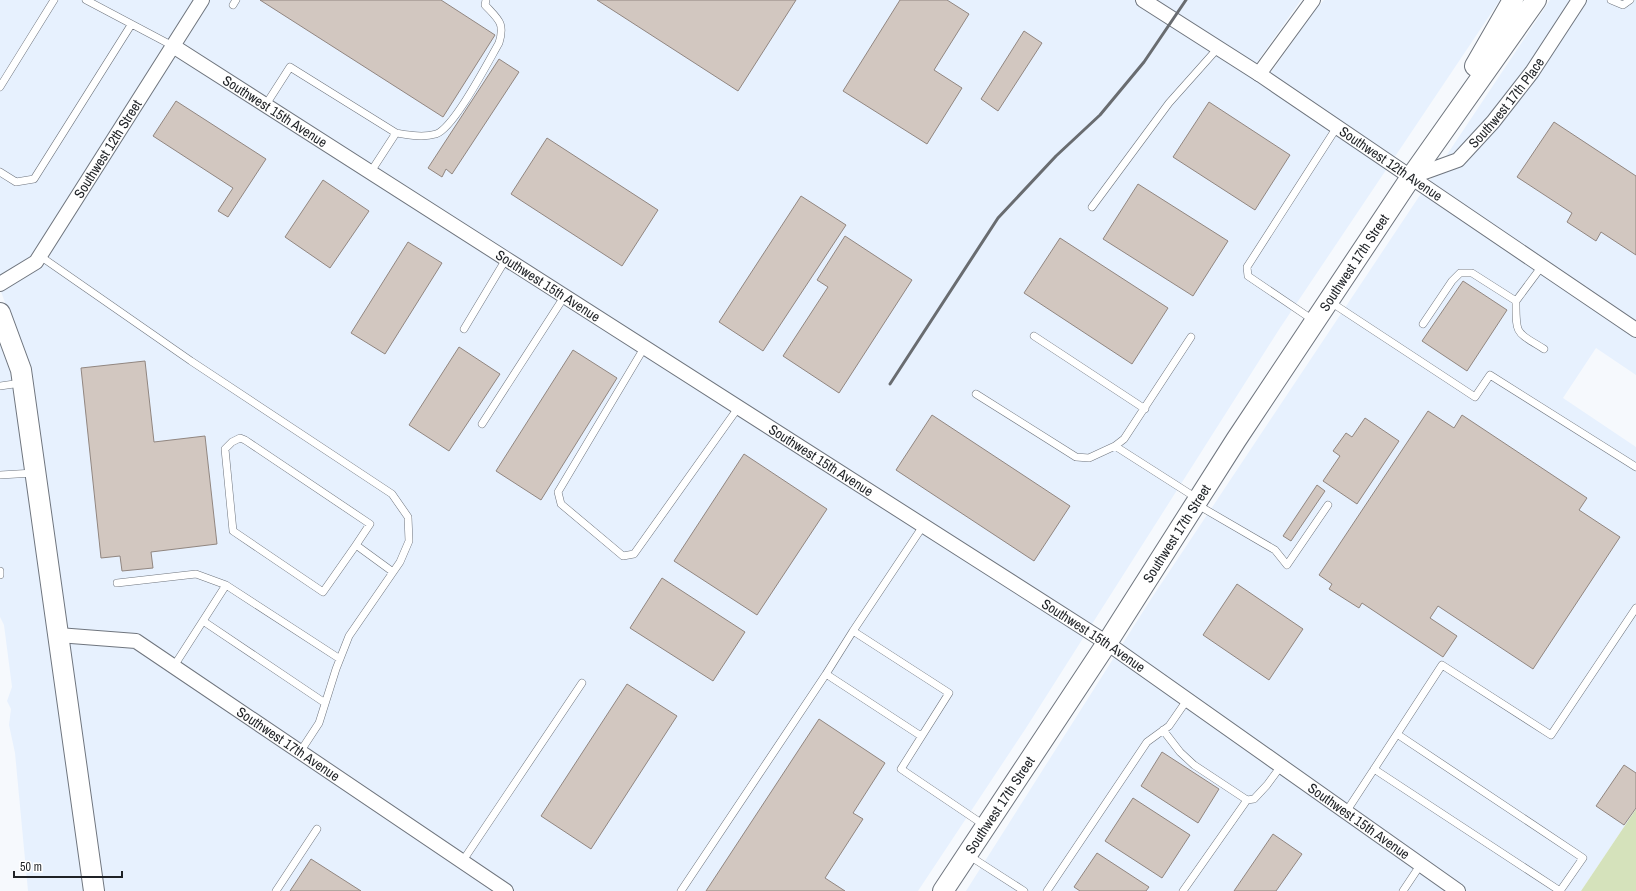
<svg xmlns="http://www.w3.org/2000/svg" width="1636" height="891" viewBox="0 0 1636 891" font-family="'Archivo Narrow',sans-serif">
<rect width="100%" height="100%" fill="#f6f9fd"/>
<path fill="#e7f1fe" d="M0 0H1301L1248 75 1262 85 1315 10 1324 0H1500L1280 328 1026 728 918 891H102L30 370 0 289Z
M1550 0H1636V375L1596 348 1563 398 1636 447V809L1581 891H966L1151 599Z
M0 336 14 375 86 891H28L15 753 9 725 11 709 7 701 12 687 4 625 0 617Z"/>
<path fill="#d5e2bb" d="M1636 809V891H1581Z"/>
<path fill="#d2c7c0" stroke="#918680" d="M260 0H441L495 35 443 117Z
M597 0H796L738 91Z
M900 0H947L969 14 934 70 962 88 927 144 843 91Z
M1024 31 1042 43 998 111 981 99Z
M499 59 519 72 452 174 446 169 442 177 428 168Z
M176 101 266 159 228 217 218 211 233 188 153 136Z
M1209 102 1290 155 1255 210 1173 157Z
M1554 122 1636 176V255L1601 232 1596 241 1567 222 1572 213 1517 177Z
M547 138 658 210 622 266 511 194Z
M323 180 369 211 330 268 285 237Z
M1138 184 1228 241 1193 296 1103 239Z
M801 196 846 225 763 351 719 322Z
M845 236 912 280 839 393 783 356 828 287 817 280Z
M1060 238 1168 308 1132 364 1024 293Z
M408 242 442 263 385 354 351 333Z
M1463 281 1507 310 1467 371 1422 341Z
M459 347 500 374 449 451 409 425Z
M573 350 617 378 541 500 496 471Z
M145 361 154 442 205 436 217 544 151 552 153 568 122 571 120 556 101 558 81 368Z
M1428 411 1454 428 1462 415 1587 498 1579 510 1620 537 1533 669 1438 606 1430 618 1457 636 1443 657 1362 603 1359 608 1329 589 1332 584 1319 575Z
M932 415 1070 506 1034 561 896 470Z
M1365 418 1399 441 1357 504 1323 481 1340 456 1333 451 1346 433 1352 437Z
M744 454 827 509 757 615 674 561Z
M1317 485 1325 491 1291 541 1283 536Z
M662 578 745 632 713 681 630 628Z
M1237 584 1303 629 1269 680 1203 635Z
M627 684 677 716 591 849 541 816Z
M819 719 885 763 853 813 863 819 825 878 845 891H706Z
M1162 752 1219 789 1198 823 1141 786Z
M1624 765 1636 773V808L1624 825 1596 806Z
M1133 798 1190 835 1162 878 1105 841Z
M1273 834 1302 854 1276 891H1234Z
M1097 853 1149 887 1146 891H1080L1074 887Z
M311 859 361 891H290Z"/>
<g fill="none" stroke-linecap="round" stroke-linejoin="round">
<defs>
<path id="lane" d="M86 0 173 46
M1611 0 1623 5 1630 0
M233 5 236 0
M0 87 54 0
M265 106 290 67 396 133
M0 172 16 182 34 179 131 25
M370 173 396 133C408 135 423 138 436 134 454 128 488 62 499 43 505 23 499 20 485 5L486 0
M1092 207 1169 103 1218 48
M40 256 191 361 392 494 408 517 409 541 400 562 349 636 336 669 319 723 300 752
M1329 301 1475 397 1490 375 1636 467
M1516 301C1516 335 1515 331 1544 349
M1313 320 1248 276 1247 267 1337 127
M1423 324 1452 281 1460 273H1472L1516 301 1542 266
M464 329 506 259
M1034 336 1145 409
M644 348 558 492 561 504 623 556 634 554 738 408
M0 386 21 383
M976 394 1076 457 1089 458 1115 446 1124 439 1191 337
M482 424 564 297
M1115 446 1198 499
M0 475 34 473
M1196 504 1275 550 1287 565 1328 505
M356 545 323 592 233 531 225 449 232 442 240 438 245 440 370 524 356 545 393 572
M0 571V575
M117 583 196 574 226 585
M203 621 325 703
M853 631 923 526
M174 666 226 585 340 659
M1163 730 1180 752 1194 765 1247 800 1254 799 1267 785 1281 766
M1397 734 1442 665 1551 735 1636 608
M921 736 826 674 853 631 949 693 901 769 984 825
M1374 769 1560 891
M1346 812 1397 734 1583 858 1560 891
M968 855 1024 891
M462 862 582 683
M276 891 317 829
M681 891 826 674
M1047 891 1147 742 1169 726 1187 700
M1183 891 1247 800
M1403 891 1421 864"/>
<g id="street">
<path id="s1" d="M1143 0 1259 74 1636 330"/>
<path id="s2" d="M173 46 1107 643 1458 891"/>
<path d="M1259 74 1313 0"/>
<path id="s3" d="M1411 177 1458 160 1493 122 1532 72 1579 0"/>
<path id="s4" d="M0 284 36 262 202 0"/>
<path id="s5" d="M58 635 136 641 506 891"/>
</g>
<g id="secondary">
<path d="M1475 66 1513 0"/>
<path d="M0 313 21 370 94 891"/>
<path id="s6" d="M943 891 1107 643 1236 440 1411 177 1536 0"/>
</g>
</defs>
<use href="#lane" stroke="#6f757e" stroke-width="8"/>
<use href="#street" stroke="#6f757e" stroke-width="16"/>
<use href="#secondary" stroke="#6f757e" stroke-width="22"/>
<use href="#lane" stroke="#fff" stroke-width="7"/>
<use href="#street" stroke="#fff" stroke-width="14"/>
<use href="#secondary" stroke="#fff" stroke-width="20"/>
<path stroke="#696c70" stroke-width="3" d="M890 384 998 218 1056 156 1100 115 1144 62 1186 0"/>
</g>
<g text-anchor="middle" stroke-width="3" stroke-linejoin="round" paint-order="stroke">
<g font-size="14" fill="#1f2226" stroke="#fff">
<text dy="5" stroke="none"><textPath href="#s3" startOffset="125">Southwest 17th Place</textPath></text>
<text dy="5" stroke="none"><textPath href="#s2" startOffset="121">Southwest 15th Avenue</textPath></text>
<text dy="5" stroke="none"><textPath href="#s4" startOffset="176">Southwest 12th Street</textPath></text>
<text dy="5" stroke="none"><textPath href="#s1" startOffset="297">Southwest 12th Avenue</textPath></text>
<text dy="5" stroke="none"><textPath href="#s6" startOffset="751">Southwest 17th Street</textPath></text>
<text dy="5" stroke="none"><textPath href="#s2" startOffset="445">Southwest 15th Avenue</textPath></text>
<text dy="5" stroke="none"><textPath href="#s2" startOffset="769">Southwest 15th Avenue</textPath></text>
<text dy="5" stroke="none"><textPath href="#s6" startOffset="427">Southwest 17th Street</textPath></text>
<text dy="5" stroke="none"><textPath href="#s2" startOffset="1093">Southwest 15th Avenue</textPath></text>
<text dy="5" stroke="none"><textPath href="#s5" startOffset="262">Southwest 17th Avenue</textPath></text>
<text dy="5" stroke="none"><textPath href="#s6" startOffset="103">Southwest 17th Street</textPath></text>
<text dy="5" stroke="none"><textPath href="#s2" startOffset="1417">Southwest 15th Avenue</textPath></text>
</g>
</g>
<path d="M14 871v6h108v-6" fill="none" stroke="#1f2226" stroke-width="2"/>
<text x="20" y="871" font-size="12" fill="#1f2226" stroke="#ffffff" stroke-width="3" paint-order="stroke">50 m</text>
</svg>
